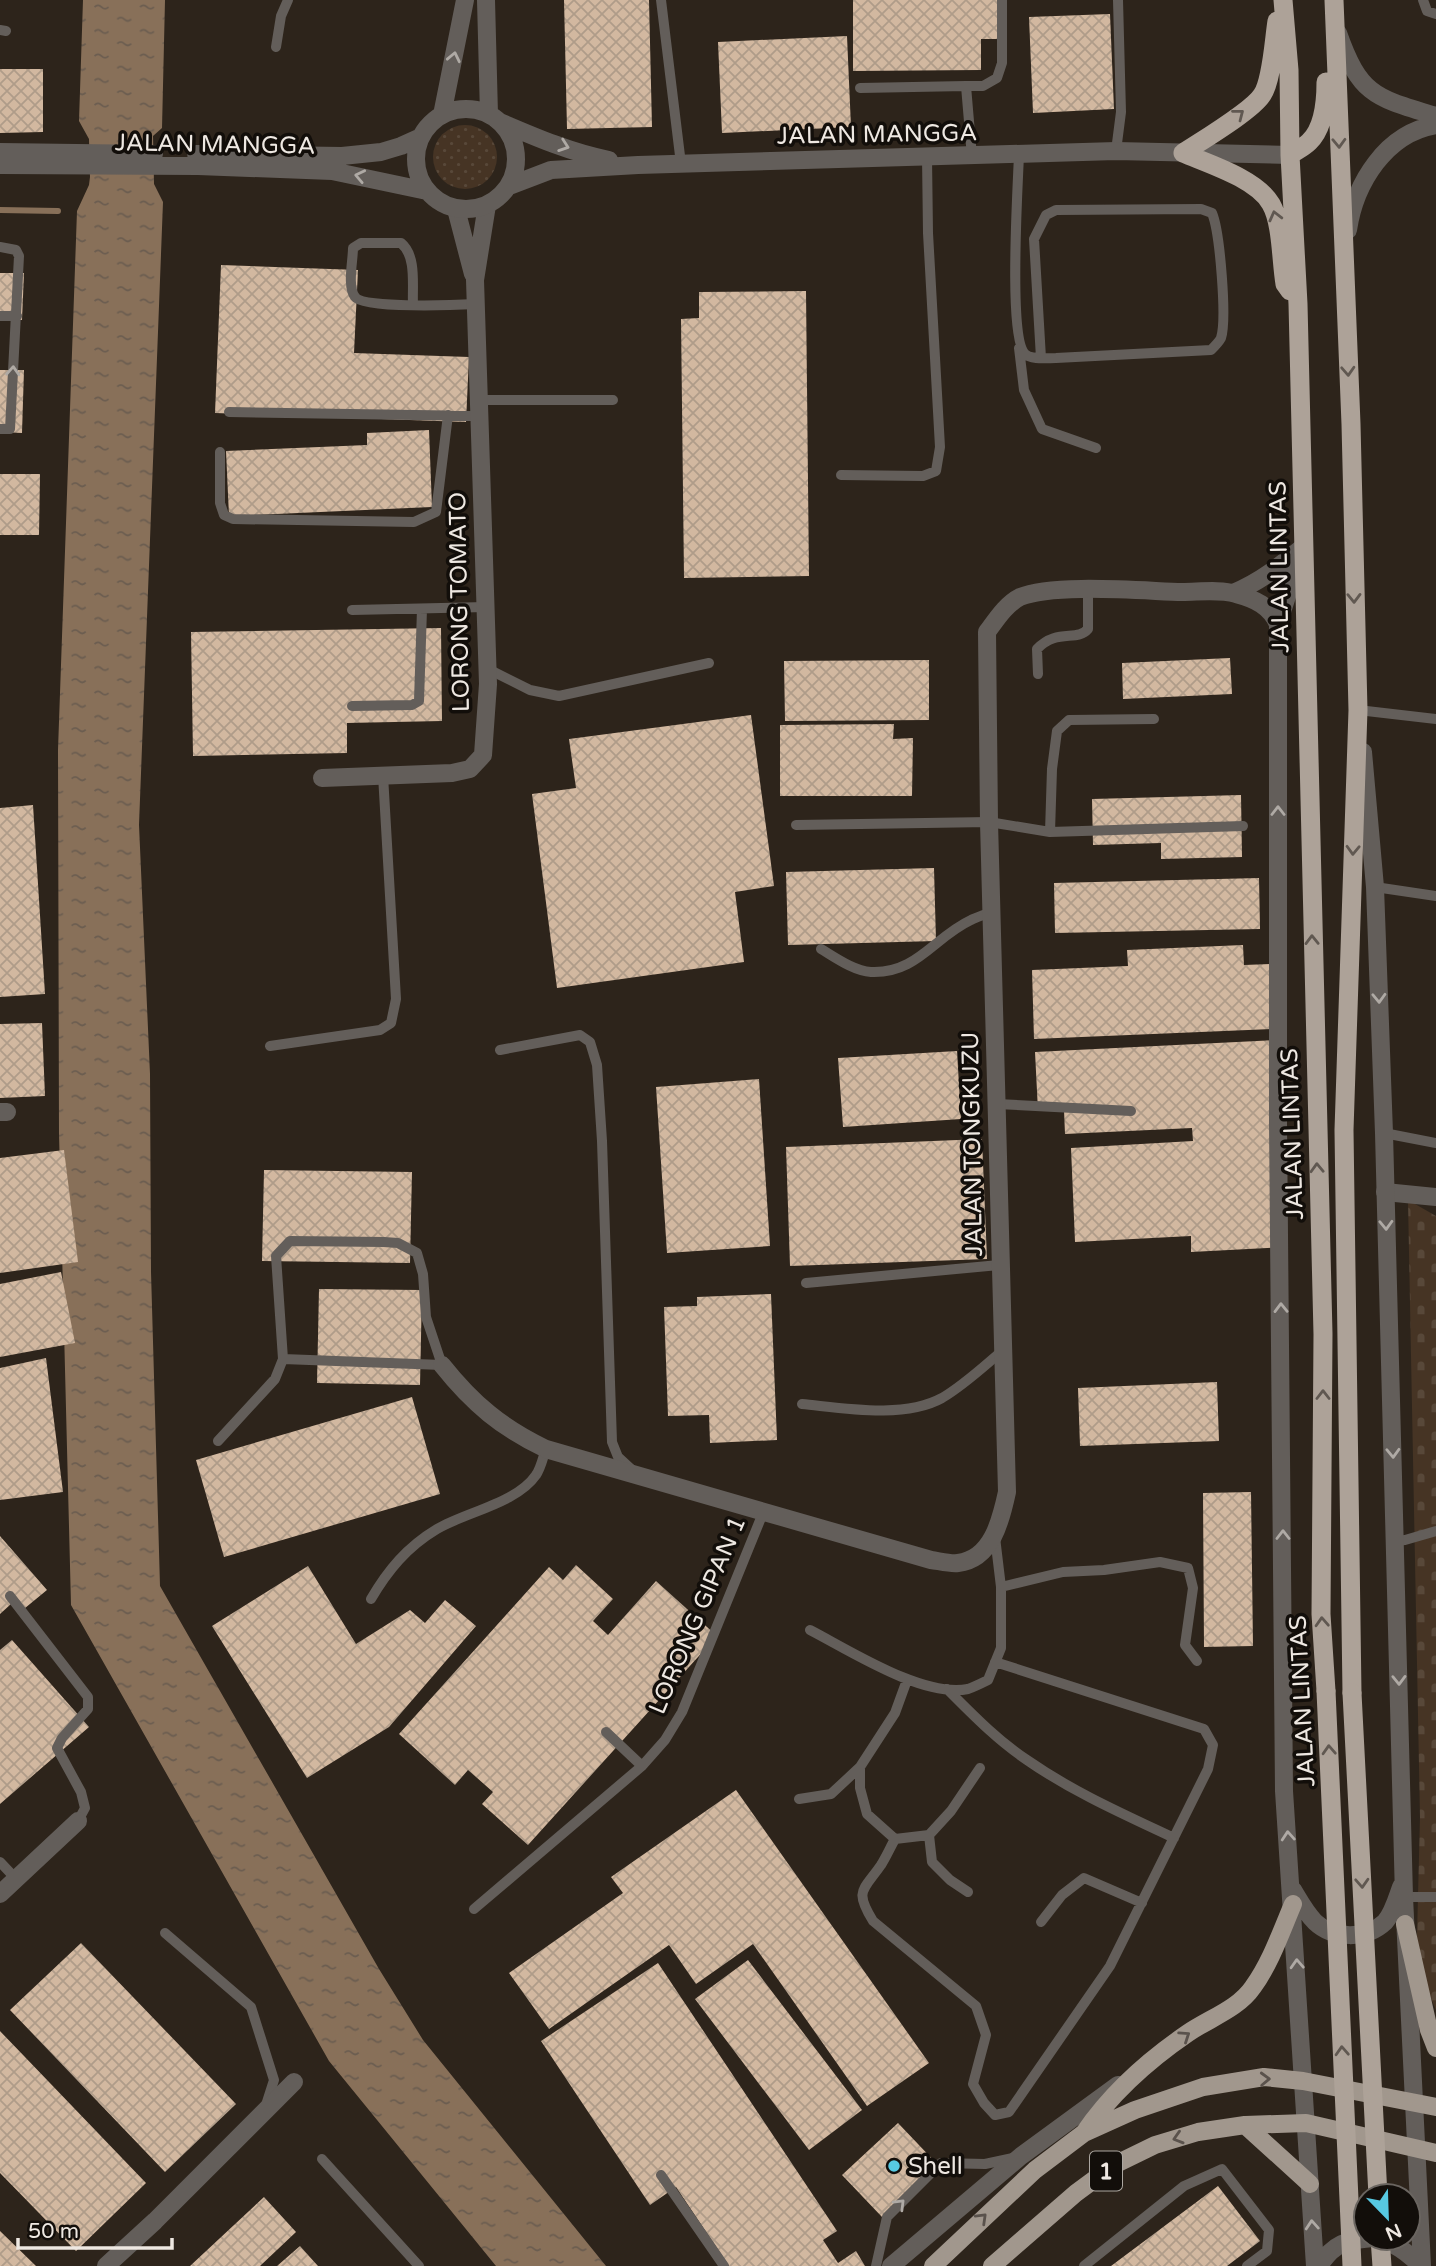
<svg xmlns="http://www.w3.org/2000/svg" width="1436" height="2266" viewBox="0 0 1436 2266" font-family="'Varela Round',sans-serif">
<defs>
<pattern id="grass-dots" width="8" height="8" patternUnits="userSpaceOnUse" patternTransform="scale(1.75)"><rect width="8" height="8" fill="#463424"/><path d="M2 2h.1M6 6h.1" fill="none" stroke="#584839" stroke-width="1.8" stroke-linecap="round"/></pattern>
<pattern id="cemetery-stones" width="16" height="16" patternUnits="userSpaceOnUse" patternTransform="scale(1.75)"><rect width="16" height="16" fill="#463424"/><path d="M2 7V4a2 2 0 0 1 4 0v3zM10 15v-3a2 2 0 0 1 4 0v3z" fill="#584839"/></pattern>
<pattern id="water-ripples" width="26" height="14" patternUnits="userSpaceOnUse" patternTransform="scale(1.75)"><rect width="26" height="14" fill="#887059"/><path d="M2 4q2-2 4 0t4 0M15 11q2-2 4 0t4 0" fill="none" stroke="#6b5d50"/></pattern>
<pattern id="building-cross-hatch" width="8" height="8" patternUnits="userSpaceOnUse" patternTransform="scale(1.75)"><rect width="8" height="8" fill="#d2b8a0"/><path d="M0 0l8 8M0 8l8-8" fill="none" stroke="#af9c89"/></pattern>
</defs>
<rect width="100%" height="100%" fill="#2d241b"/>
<path fill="url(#grass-dots)" d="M433 157a32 32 0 1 1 64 0a32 32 0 1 1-64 0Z"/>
<path fill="url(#cemetery-stones)" d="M1408 1200 1436 1216V2010L1421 1975 1417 1937 1420 1817Z"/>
<path fill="url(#water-ripples)" d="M83 0H165L162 128 153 136 154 184 163 202 139 825 150 1074 151 1272 160 1586 379 1969 423 2040 606 2266H496L329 2061 71 1605 59 1133 58 750 77 211 89 185 90 177 89 139 79 121Z"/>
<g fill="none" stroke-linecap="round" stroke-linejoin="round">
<path stroke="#887059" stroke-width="6" d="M0 210 58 211"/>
</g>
<path fill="url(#building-cross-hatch)" d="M564 0H649L652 127 567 129Z
M853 0H1005V39H981V70L853 71Z
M1110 14 1114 109 1033 113 1029 17Z
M847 36 851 127 722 133 718 42Z
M0 69H43V132L0 133Z
M221 265 358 270 354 353 469 357 466 422 215 413Z
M0 273H24L22 320 0 319Z
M806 291 809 576 684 578 681 319 699 318V292Z
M0 370H24L22 433 0 432Z
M429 430 432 507 229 516 226 451 367 445V433Z
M0 474H40L39 535H0Z
M441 628 442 721 347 723V753L193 756 191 632Z
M1230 658 1232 694 1123 699 1122 663Z
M929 660V720L785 721 784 661Z
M751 715 774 886 735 892 744 962 557 988 532 794 576 788 569 739Z
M894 724 893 739 913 738 912 796H780V725Z
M1241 795 1242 857 1161 859V843L1093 845 1092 799Z
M33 805 45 994 0 997V808Z
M934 868 936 941 788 945 786 872Z
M1259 878 1260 929 1055 933 1054 883Z
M1243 945 1244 965 1270 964 1272 1029 1034 1039 1032 970 1128 966 1127 950Z
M42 1023 45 1096 0 1098V1024Z
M1275 1040 1284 1247 1191 1252V1236L1075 1242 1071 1148 1193 1141 1192 1128 1065 1134 1064 1110 1038 1111 1035 1052Z
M957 1051 961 1119 843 1127 838 1058Z
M759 1079 770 1246 667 1253 656 1087Z
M982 1139 987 1259 790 1266 786 1147Z
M64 1150 78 1262 0 1273V1158Z
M264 1170 412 1172 410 1263 262 1261Z
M61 1272 75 1343 0 1357V1284Z
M319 1289 422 1290 420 1385 317 1383Z
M771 1294 777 1440 710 1443 709 1415 668 1416 664 1307 697 1306V1297Z
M46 1358 63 1492 0 1500V1368Z
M1217 1382 1219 1441 1080 1446 1078 1388Z
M412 1397 440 1494 224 1557 196 1460Z
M1251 1492 1253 1646 1204 1647 1203 1493Z
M0 1536 47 1590 19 1613 11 1604 0 1614Z
M576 1565 613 1599 593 1621 608 1635 656 1581 717 1636 528 1845 482 1804 493 1792 468 1770 455 1785 399 1734 549 1567 563 1580Z
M308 1566 356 1644 410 1610 425 1623 445 1600 476 1626 389 1727 307 1778 212 1626Z
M12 1640 89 1727 0 1804V1650Z
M736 1790 929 2063 867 2106 753 1944 696 1984 669 1945 549 2029 509 1973 623 1893 611 1877Z
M81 1943 236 2104 165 2172 10 2010Z
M748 1960 862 2110 809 2150 695 1999Z
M658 1963 837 2231 823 2240 838 2263 856 2251 865 2266H729L676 2187 650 2205 541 2041Z
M0 2031 146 2183 76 2251 0 2173Z
M898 2123 938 2165 882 2217 842 2175Z
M1218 2186 1260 2241 1227 2266H1111Z
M264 2197 296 2232 260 2266H190Z
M0 2231 36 2266H0Z
M300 2246 318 2266H277Z"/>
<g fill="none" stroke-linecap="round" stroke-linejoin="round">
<path stroke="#635e5a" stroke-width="10" d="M661 0 681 164
M1423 0 1427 11 1436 14
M0 30 6 31
M276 47 281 16 288 0
M966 86H983L997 78 1002 63V0
M860 88 966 86 972 157
M1116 151 1121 112 1118 0
M1019 154C1018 185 1008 337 1025 354 1031 360 1047 358 1056 358L1211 350C1214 347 1219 342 1221 338 1227 319 1220 232 1212 213L1201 209 1056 210 1046 215 1034 239 1041 358
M0 247 16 250 19 256 10 429H0
M413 305C412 286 417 256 401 243H361L353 248C353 261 347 286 355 297 363 309 458 305 476 304
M0 316H17
M1019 348 1024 390 1042 429 1096 448
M479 400H613
M229 412 479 416
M220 452V503L224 515 233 519 414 522 436 512 448 415
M841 475 923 476 936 471 940 447 928 233 927 157
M352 610 486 607
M488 669 530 690 559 696 709 663
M1038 674 1037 649C1057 628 1077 642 1088 629V590
M352 706 412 705 419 701 422 609
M1358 710 1436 719
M796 825 989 822 1050 832 1243 826
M1050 832 1052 769 1057 731 1069 720 1154 719
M1375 887 1436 896
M821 949C836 958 854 971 871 972 917 974 934 937 971 920 977 917 984 915 991 912
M270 1046 380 1030 391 1023 396 999 383 775
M500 1050 580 1035 590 1042 597 1065 602 1141 612 1442 618 1457 631 1469
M997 1104 1131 1111
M1384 1133 1436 1143
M806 1283 999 1265
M802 1404C843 1408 904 1419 942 1398 964 1385 983 1367 1002 1351
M218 1441 275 1379 283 1359 276 1256 290 1241 384 1242 398 1243 417 1253 423 1274 426 1317 442 1365 283 1359
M1396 1541 1405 1540 1436 1531
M1001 1587 1063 1572 1104 1570 1160 1562 1188 1568 1193 1588 1185 1645 1197 1661
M10 1596 88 1697V1709L62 1738 57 1748 81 1792 85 1808 78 1821
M371 1599C388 1570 407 1547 437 1529 466 1512 517 1503 536 1475 541 1468 543 1457 546 1449
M810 1630C849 1650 923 1698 968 1689 974 1687 982 1683 988 1680L1001 1648V1587L995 1537
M907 1680 895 1713 860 1767V1788L867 1814 895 1839 929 1835 951 1811 980 1768
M947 1689C972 1714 997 1740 1027 1760 1073 1792 1123 1814 1174 1838
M606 1732 642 1766
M799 1799 831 1794 860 1767
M929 1835 932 1862 950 1880 968 1892
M895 1839C890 1848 886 1857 881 1865 863 1891 854 1890 873 1921L976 2006 986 2035 973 2084 984 2103 995 2115 1009 2112 1110 1966 1208 1769 1213 1745 1204 1729 995 1662
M0 1862 17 1880
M1404 1897H1436
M474 1909 642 1766 665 1740 682 1712 763 1513
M1041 1922 1062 1895 1084 1878 1142 1903
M165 1933 251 2007 274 2080 266 2105
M322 2159 419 2266
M661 2175 724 2266
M876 2266 887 2217 941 2163 985 2164 1013 2158
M1084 2266 1184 2186 1222 2169 1269 2230 1267 2251 1247 2266"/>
<path stroke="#635e5a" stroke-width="18" d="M1338 33C1360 96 1376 98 1436 116
M456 209 473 274
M1348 230C1355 183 1386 133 1436 125
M1233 593C1260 582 1281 565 1303 547
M322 778 452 773 470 769 483 755 488 684 475 280 487 205
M0 1112H7
M1385 1192 1436 1197
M442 1365C473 1404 502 1428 546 1449L931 1560C939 1561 950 1564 958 1563 992 1559 1001 1520 1007 1492L989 822 987 632C996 620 1006 604 1020 597 1053 583 1144 591 1182 592 1199 592 1220 589 1236 594 1255 599 1270 606 1278 624
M0 1894 78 1821
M106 2266 155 2221 294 2082
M891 2266 1021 2156 1118 2085"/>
<path stroke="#635e5a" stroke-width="18" d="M486 0 489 114
M416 159a50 50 0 1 1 100 0a50 50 0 1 1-100 0Z
M442 115 465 0
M500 122C535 137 572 153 609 160
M0 152 154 154
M196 154 342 156 381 152 401 146 421 137
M0 165 198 166 332 171 427 191
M509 186 551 170 638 165 1116 151 1290 155
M1302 550 1278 624V1123L1284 1791 1315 2266
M1363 752 1375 887 1384 1133 1404 1897 1422 2266
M1293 1890C1299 1900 1306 1913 1315 1922 1333 1939 1366 1940 1385 1922 1393 1913 1397 1898 1401 1887
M1374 2238C1395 2243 1406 2251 1421 2266
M1319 2266C1334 2243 1346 2240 1373 2238"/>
<path stroke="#a1978d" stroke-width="18" d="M1405 1924 1429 2030 1436 2048
M1245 2125 1310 2184
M1084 2133C1112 2092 1147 2061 1188 2033 1210 2018 1238 2009 1253 1987 1271 1962 1281 1932 1293 1904
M933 2266 1035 2170 1084 2133 1135 2110 1203 2087 1264 2077 1303 2081 1436 2107
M992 2266 1076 2193 1114 2165 1155 2145 1198 2132 1245 2125 1306 2123 1436 2153"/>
<path stroke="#ada298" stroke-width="19" d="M1283 0 1289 70 1290 155 1298 304 1323 1334 1321 1614 1326 1691
M1334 0 1351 424 1358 710 1344 1130 1352 1693
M1183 153C1209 164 1257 179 1271 204 1282 223 1281 261 1285 284L1290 291
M1183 153C1201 141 1252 111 1262 95 1272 81 1274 39 1277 21
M1290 155C1296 151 1304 147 1309 142 1324 128 1326 101 1326 82"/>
<path stroke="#ada298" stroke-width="19" d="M1326 1691 1352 2266
M1352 1693 1378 2196
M1380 2238 1382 2266"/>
</g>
<defs><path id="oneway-chevron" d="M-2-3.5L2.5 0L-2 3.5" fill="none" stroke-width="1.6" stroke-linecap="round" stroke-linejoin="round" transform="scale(1.75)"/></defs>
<g stroke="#afaaa5">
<use href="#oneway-chevron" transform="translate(454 57) rotate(-78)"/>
<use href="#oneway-chevron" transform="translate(564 146) rotate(19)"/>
<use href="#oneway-chevron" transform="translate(360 176) rotate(-168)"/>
<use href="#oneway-chevron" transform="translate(13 371) rotate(-87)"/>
<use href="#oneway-chevron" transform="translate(1278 811) rotate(-90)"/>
<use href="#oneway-chevron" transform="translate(1379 998) rotate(88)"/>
<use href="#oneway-chevron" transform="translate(1386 1225) rotate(88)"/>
<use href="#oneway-chevron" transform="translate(1281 1308) rotate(-91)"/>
<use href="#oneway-chevron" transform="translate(1393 1453) rotate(88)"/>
<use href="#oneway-chevron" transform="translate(1283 1535) rotate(-90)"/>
<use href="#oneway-chevron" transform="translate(1399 1680) rotate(89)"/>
<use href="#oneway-chevron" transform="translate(1288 1836) rotate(-94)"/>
<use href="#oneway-chevron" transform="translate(1297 1964) rotate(-93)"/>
<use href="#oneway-chevron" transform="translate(900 2204) rotate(-45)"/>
<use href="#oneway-chevron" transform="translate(1312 2225) rotate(-94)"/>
</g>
<g stroke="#605851">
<use href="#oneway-chevron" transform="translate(1239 114) rotate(-38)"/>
<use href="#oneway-chevron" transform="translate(1339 143) rotate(88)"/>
<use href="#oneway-chevron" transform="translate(1275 216) rotate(-104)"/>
<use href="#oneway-chevron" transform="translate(1348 371) rotate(87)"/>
<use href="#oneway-chevron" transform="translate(1354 598) rotate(89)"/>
<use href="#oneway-chevron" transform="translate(1353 850) rotate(92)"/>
<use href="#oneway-chevron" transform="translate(1312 940) rotate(-91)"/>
<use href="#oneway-chevron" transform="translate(1317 1168) rotate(-92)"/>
<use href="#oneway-chevron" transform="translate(1323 1395) rotate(-90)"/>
<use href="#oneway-chevron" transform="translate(1322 1622) rotate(-93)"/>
<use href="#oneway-chevron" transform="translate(1329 1750) rotate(-93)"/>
<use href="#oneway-chevron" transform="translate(1362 1883) rotate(87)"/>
<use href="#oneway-chevron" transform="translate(1342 2051) rotate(-93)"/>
</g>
<g stroke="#5a524c">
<use href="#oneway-chevron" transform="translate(1185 2036) rotate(-34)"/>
<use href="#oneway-chevron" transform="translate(1265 2079) rotate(-2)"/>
<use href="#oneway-chevron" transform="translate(1178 2138) rotate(163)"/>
<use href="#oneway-chevron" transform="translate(982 2218) rotate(-44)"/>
</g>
<circle fill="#57c9e2" stroke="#120e0a" stroke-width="2.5" cx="894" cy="2166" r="7"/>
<g text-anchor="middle" stroke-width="7" stroke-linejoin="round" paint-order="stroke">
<rect fill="#120e0a" stroke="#aca7a1" stroke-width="2" x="1090" y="2151.5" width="32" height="39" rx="5"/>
<g font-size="23" font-weight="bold" fill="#eee8e2">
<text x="1106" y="2179">1</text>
</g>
<g font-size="24" fill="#eee8e2" stroke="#120e0a">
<text transform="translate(877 134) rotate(-1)" y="8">JALAN MANGGA</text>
<text transform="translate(215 144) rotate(1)" y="8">JALAN MANGGA</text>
<text transform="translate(1279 567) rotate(-91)" y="8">JALAN LINTAS</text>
<text transform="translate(459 602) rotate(-91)" y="8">LORONG TOMATO</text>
<text transform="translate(1292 1134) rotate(-92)" y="8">JALAN LINTAS</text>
<text transform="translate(972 1144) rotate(-91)" y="8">JALAN TONGKUZU</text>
<text transform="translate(697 1615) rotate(-67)" y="8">LORONG GIPAN 1</text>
<text transform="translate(1302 1701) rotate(-93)" y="8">JALAN LINTAS</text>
</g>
<g font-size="24" fill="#eee8e2" stroke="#120e0a" text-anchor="start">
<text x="908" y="2174">Shell</text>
</g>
</g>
<g transform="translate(1387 2217) rotate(157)"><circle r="33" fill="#120e0a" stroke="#6a6560" stroke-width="2"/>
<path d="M0-5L12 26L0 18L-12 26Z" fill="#57c9e2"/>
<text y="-10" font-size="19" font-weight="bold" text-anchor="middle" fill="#eee8e2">N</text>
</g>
<path d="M18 2238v10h154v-10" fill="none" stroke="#eee8e2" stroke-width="3.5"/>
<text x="28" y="2238" font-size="21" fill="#eee8e2" stroke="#120e0a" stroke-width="5" paint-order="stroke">50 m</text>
</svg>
